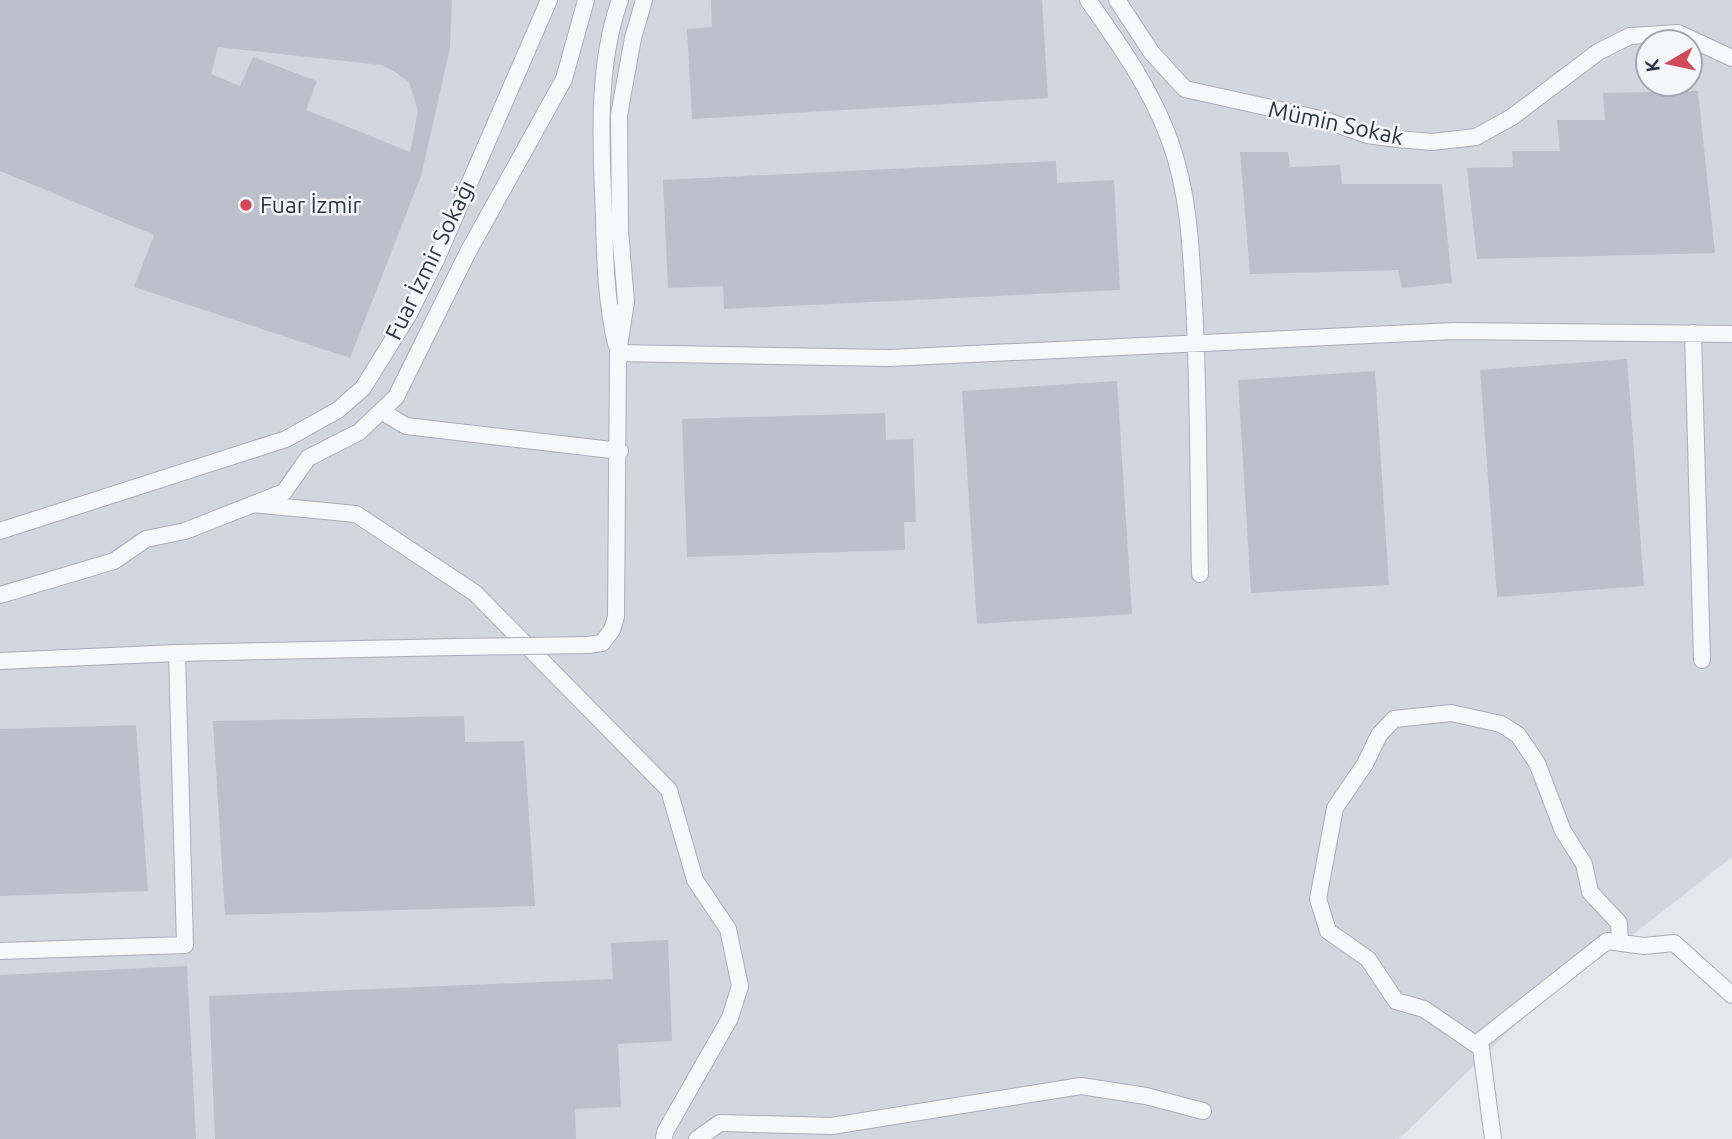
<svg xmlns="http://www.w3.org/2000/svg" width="1732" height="1139" viewBox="0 0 1732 1139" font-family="Ubuntu,sans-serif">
<rect width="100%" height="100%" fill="#e4e7ec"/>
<path fill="#d2d6de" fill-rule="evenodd" d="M0 0H1732V857L1626 940 1618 924 1399 1139H0ZM1648 42H1690V84H1648Z"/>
<path fill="#bbc0ca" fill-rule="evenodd" d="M0 0H452L450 48 421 176 350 358 134 287 154 235 0 171ZM218 47 381 65 392 70 409 82 418 111 410 152 306 110 317 81 253 57 240 86 211 74Z
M711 0H1042L1048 98 692 119 687 29 712 27Z
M1698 91 1715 253 1477 259 1467 168 1513 167 1512 151H1560L1557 120H1605L1603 93Z
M1240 152H1288L1290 167 1340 165 1342 184H1442L1452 283 1402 288 1398 270 1250 274Z
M1056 161 1057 183 1114 180 1120 290 724 309 723 286 668 288 663 180Z
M1627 359 1644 586 1497 597 1480 370Z
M1375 371 1389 585 1251 593 1238 380Z
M1117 381 1132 614 977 624 962 391Z
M885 413 886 440 913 439 916 522H904L905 550 687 557 682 419Z
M464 716 465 742 524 741 535 906 225 915 213 721Z
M136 725 148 891 0 896V729Z
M668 940 672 1041 618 1044 621 1107 575 1109 576 1139H215L209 996 613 979 611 943Z
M187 966 196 1139H0V975Z"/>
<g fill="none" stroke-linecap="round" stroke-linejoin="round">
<defs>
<path id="minor" d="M1088 0C1120 45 1151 89 1170 141 1189 194 1191 248 1194 303 1199 393 1198 484 1200 574
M1117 0 1152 53 1185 89 1325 120 1367 135 1398 139 1432 142 1476 137 1512 117 1598 52 1630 36 1678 33 1732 58
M1693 333 1702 660
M616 344C606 301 605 260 604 217 601 148 596 66 620 0
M618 353 889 358 1454 331 1732 334
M381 411 406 426 620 451
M253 504 356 514 475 593 669 790 695 880 728 929 740 986 730 1018 665 1132 664 1139
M0 531 286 439 338 410 363 388 409 314 436 260 549 0
M0 595 114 561 146 539 185 531 284 492 308 458 359 432 396 397 468 252 564 79 586 0
M589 645 602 643 612 630 616 617 618 353 626 302 620 231 619 115 633 38 644 0
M0 661 177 653 455 647
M0 951 185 945 177 653
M1481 1048 1424 1009 1396 1001 1368 959 1328 931 1318 899 1335 808 1365 764 1379 735 1394 719 1451 713 1501 724 1518 735 1537 763 1563 831 1584 864 1590 892 1619 923 1620 943
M697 1139 720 1123 832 1126 1081 1086 1146 1096 1203 1111
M1493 1139 1480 1041 1607 941 1644 946 1674 943 1732 995"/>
</defs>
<use href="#minor" stroke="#a9aeb7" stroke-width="18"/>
<use href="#minor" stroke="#f7f8fa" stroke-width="16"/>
<defs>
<path id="minor-bridge" d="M455 647 589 645"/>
</defs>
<use href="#minor-bridge" stroke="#a9aeb7" stroke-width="18" stroke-linecap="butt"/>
<use href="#minor-bridge" stroke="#f7f8fa" stroke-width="16"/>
</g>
<circle fill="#d1495b" stroke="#f4f6f9" stroke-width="2.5" cx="246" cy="205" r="7"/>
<g text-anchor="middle" stroke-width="5" stroke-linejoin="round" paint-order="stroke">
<g font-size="23" fill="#2b3445" stroke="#f4f6f9">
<text transform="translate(1336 123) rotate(12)" y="8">Mümin Sokak</text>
<text transform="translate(430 260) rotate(-64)" y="8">Fuar İzmir Sokağı</text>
</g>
<g font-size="23" fill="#2b3445" stroke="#f4f6f9" text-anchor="start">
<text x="260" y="213">Fuar İzmir</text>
</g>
</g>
<g transform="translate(1669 63) rotate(261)"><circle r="33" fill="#f4f6f9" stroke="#a4a8b1" stroke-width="2"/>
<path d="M0-5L12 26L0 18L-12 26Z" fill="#d1495b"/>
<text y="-10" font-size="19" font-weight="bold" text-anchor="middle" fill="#2b3445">K</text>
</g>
</svg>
